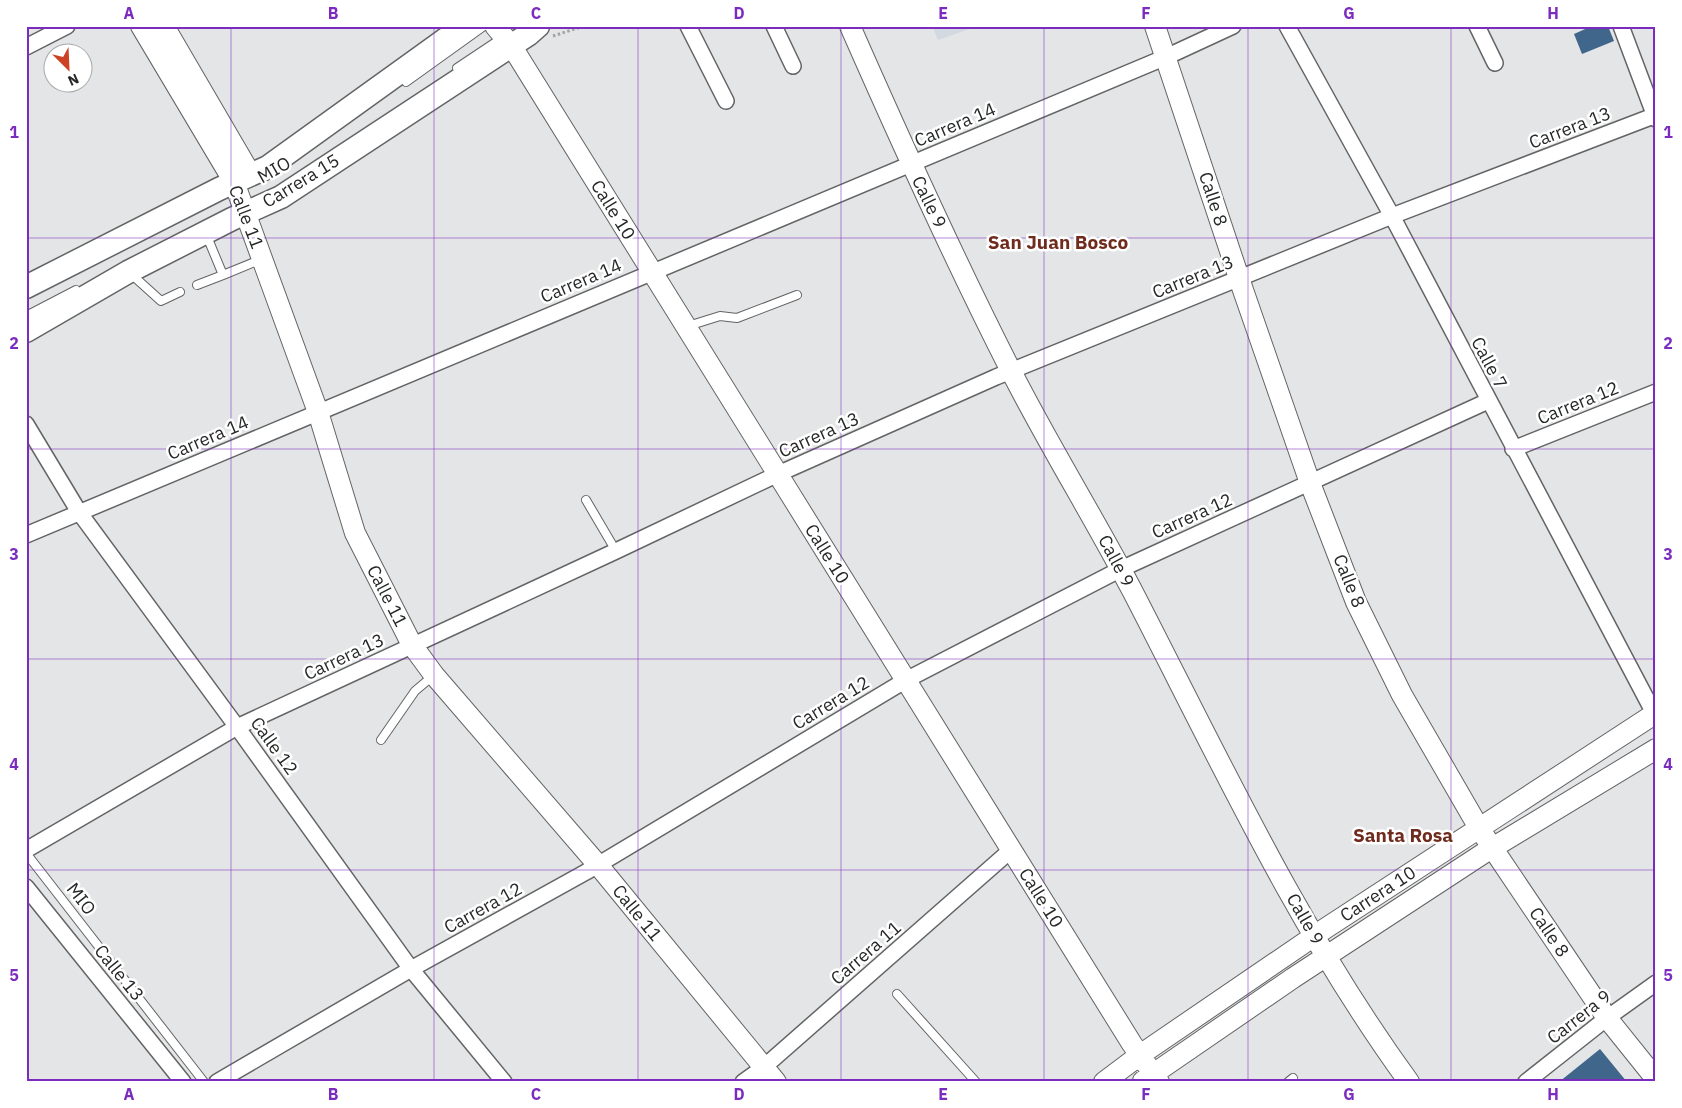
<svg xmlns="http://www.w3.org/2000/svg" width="1682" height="1108" viewBox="0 0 1682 1108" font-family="'IBM Plex Sans',sans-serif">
<rect width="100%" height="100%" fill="#e4e5e6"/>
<path fill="#d2d9e0" d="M932 26H978L938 40Z"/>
<path fill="#41668b" d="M1592 26H1608L1614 41 1582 54 1574 34Z
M1600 1049 1627 1082H1559Z"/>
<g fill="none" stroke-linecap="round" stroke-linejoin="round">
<defs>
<path id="lane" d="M457 68 499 40
M406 82 484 26
M206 234 223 275 262 259
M130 273 161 301 180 292
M197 285 223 275
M26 316 76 290
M688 326 720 316 737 318 797 295
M586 500 616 551
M381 740 415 691 434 675
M26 853 204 1082
M897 994 976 1082
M1288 1082 1293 1078"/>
<path id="street" d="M688 26 726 101
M774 26 793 66
M1287 26 1392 216 1656 717
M1477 26 1495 63
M1621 26 1656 119
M26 47 67 26
M26 424 79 512 237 727 411 969 504 1082
M1513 449 1656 392
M26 535 1166 57 1233 26
M26 850 237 727 616 551 778 474 996 377 1392 216 1656 115
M26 887 183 1082
M217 1082 411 969 586 872 906 680 1121 569 1488 401
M743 1082 764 1067 1011 850
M1526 1082 1607 1018 1656 983"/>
<path id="secondary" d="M141 26 234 182 318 412 355 533 412 645 434 675 598 865 776 1082
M164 26 251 175
M495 26 511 45 1132 1044 1159 1082
M850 26C901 142 953 257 1010 369 1049 446 1095 519 1135 596 1220 761 1299 931 1409 1082
M1155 26 1243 290 1310 483 1356 602 1402 695 1479 828 1607 1018 1656 1079
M1143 1081 1293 978 1484 853 1656 749
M1104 1082 1140 1055 1326 928 1656 713"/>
<path id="primary" d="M26 287 219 189 268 167 464 26
M26 331 128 272 232 219 281 197 529 34 538 26"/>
</defs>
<use href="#lane" stroke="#636465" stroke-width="10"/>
<use href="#street" stroke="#636465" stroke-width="18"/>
<use href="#secondary" stroke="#636465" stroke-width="22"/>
<use href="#primary" stroke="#636465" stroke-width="25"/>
<path stroke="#a3a4a4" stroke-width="3" stroke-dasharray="2.5 2.5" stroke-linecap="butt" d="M553 36 584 26"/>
<use href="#lane" stroke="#fff" stroke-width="8"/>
<use href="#street" stroke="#fff" stroke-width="15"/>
<use href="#secondary" stroke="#fff" stroke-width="20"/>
<use href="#primary" stroke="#fff" stroke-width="22"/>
</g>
<path fill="none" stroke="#7b2cbf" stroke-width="1" stroke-opacity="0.55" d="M231 26V1082M434 26V1082M638 26V1082M841 26V1082M1044 26V1082M1248 26V1082M1451 26V1082M26 238H1656M26 449H1656M26 659H1656M26 870H1656"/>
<g text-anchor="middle" stroke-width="5" stroke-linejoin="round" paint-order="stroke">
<g font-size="18" fill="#262727" stroke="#fff">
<text transform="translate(955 125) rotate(-23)" y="6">Carrera 14</text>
<text transform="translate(1570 128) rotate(-21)" y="6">Carrera 13</text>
<text transform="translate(274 170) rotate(-30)" y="6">MIO</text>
<text transform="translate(301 181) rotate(-31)" y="6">Carrera 15</text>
<text transform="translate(1213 199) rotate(72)" y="6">Calle 8</text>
<text transform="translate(929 202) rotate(64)" y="6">Calle 9</text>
<text transform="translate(613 210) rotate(58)" y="6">Calle 10</text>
<text transform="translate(246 217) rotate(69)" y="6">Calle 11</text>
<text transform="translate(1193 277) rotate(-22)" y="6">Carrera 13</text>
<text transform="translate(581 281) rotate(-23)" y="6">Carrera 14</text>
<text transform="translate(1489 363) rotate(62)" y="6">Calle 7</text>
<text transform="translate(1578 403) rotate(-22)" y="6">Carrera 12</text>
<text transform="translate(819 435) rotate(-24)" y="6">Carrera 13</text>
<text transform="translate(208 438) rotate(-23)" y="6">Carrera 14</text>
<text transform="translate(1192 516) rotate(-24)" y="6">Carrera 12</text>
<text transform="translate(827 554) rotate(58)" y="6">Calle 10</text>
<text transform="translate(1116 561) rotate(62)" y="6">Calle 9</text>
<text transform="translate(1349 581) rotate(68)" y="6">Calle 8</text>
<text transform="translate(387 596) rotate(63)" y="6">Calle 11</text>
<text transform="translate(344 657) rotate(-25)" y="6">Carrera 13</text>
<text transform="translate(831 703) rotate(-31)" y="6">Carrera 12</text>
<text transform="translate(274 746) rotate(54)" y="6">Calle 12</text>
<text transform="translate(1378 894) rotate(-33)" y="6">Carrera 10</text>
<text transform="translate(1041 898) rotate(58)" y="6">Calle 10</text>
<text transform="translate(81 899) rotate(52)" y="6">MIO</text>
<text transform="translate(483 908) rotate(-29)" y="6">Carrera 12</text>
<text transform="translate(637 913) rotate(51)" y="6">Calle 11</text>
<text transform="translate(1305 919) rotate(60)" y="6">Calle 9</text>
<text transform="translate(1549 932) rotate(56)" y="6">Calle 8</text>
<text transform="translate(866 953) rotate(-41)" y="6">Carrera 11</text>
<text transform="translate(119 973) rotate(51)" y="6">Calle 13</text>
<text transform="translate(1579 1017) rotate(-38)" y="6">Carrera 9</text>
</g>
<g font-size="19" font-weight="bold" fill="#6f2b1d" stroke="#fff">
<text x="1058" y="249">San Juan Bosco</text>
<text x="1403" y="842">Santa Rosa</text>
</g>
</g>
<rect width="1682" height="1108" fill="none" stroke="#ffffff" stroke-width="55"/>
<g transform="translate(68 68) rotate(156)"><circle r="24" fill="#ffffff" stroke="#a8a9a9"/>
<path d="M0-4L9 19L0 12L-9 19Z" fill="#cd4225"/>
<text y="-8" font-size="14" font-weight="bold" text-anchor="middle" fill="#262727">N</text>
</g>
<rect x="28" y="28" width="1626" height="1052" fill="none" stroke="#7b2cbf" stroke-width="2"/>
<g font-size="16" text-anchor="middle" font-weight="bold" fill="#7b2cbf">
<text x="129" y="19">A</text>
<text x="333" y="19">B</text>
<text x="536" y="19">C</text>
<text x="739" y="19">D</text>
<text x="943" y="19">E</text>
<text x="1146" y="19">F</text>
<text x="1349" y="19">G</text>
<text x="1553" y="19">H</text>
<text x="14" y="138">1</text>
<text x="1668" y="138">1</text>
<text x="14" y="349">2</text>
<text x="1668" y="349">2</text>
<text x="14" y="560">3</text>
<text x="1668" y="560">3</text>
<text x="14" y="770">4</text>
<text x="1668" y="770">4</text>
<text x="14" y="981">5</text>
<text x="1668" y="981">5</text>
<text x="129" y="1100">A</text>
<text x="333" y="1100">B</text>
<text x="536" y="1100">C</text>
<text x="739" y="1100">D</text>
<text x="943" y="1100">E</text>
<text x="1146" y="1100">F</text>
<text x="1349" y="1100">G</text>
<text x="1553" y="1100">H</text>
</g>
</svg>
